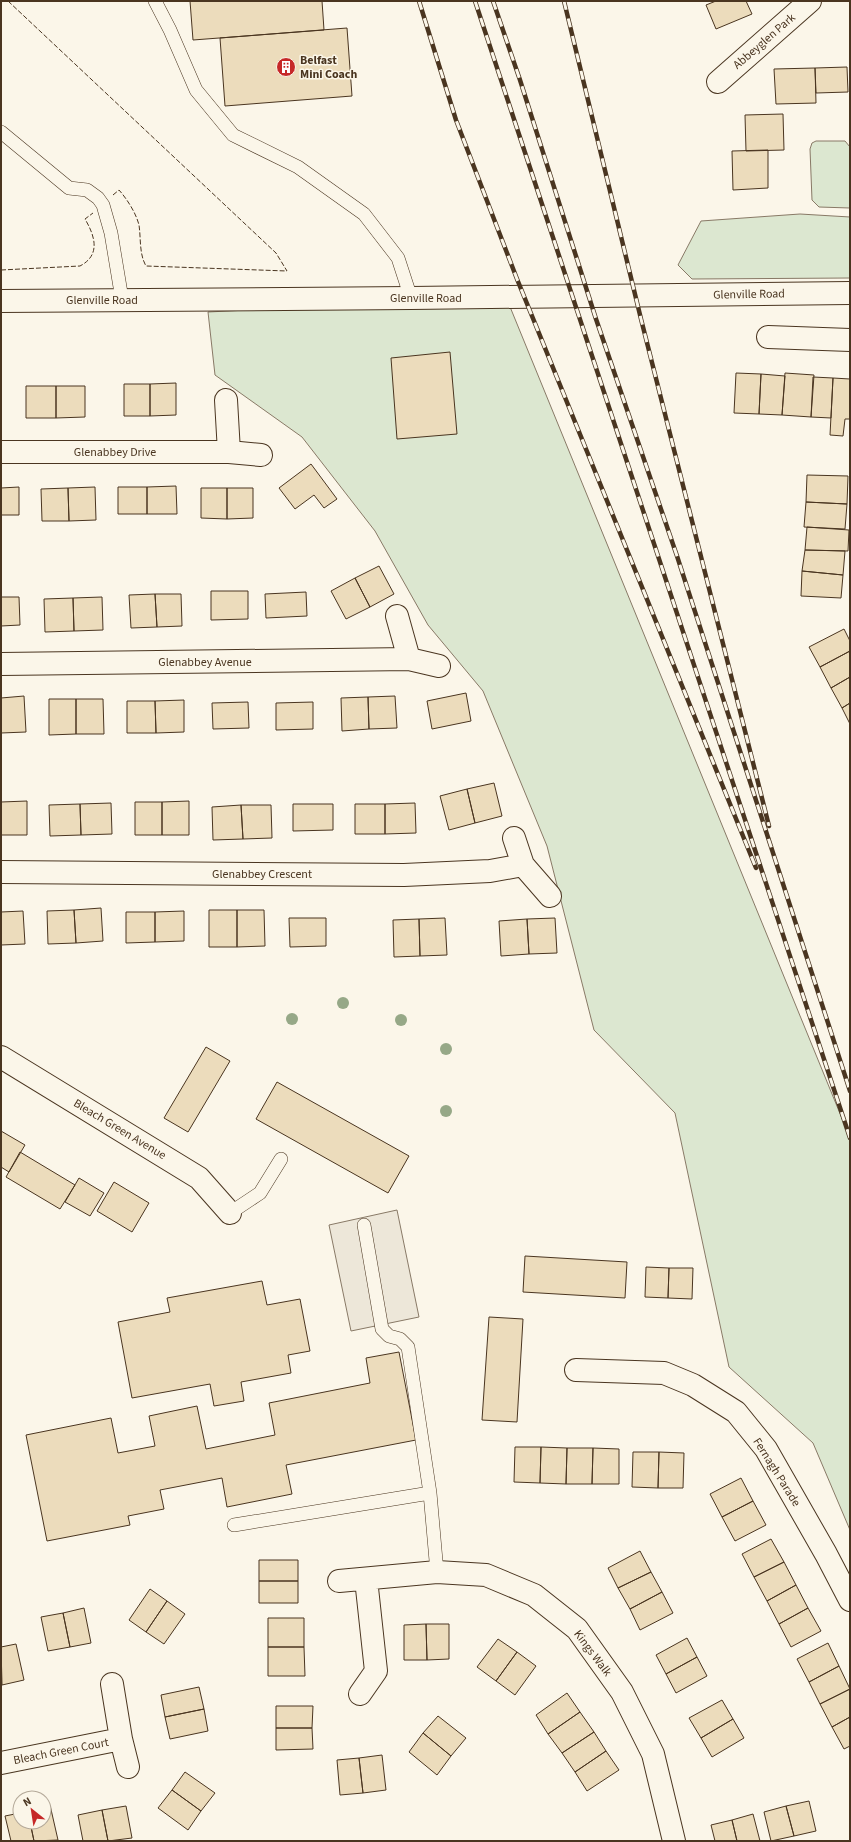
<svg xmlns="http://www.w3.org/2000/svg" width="851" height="1842" viewBox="0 0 851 1842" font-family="'Source Sans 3',sans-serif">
<rect width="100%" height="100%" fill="#fbf6e9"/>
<path fill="#dce7d0" stroke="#887966" d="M816 141H845L850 147V208L819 207 812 200 810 149 812 143Z
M800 214 850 217V278L692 279 678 265 701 221Z
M506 297 850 1138V1530L813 1443 729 1367 675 1113 594 1030 547 846 483 691 428 625 375 531 302 437 215 375 208 312Z"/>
<path fill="#ede7d9" stroke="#887966" d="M397 1210 419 1317 351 1331 329 1225Z"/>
<path fill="#ecdcbc" stroke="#4a3520" d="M190 1H322L324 30 193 40Z
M716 1H746L752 14 716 29 706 5Z
M347 28 352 96 225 106 220 38Z
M847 67 848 92 816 93 815 68Z
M815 68 816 103 776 104 774 69Z
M783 114 784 150 746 151 745 115Z
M768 150V188L733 190 732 151Z
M450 352 457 434 397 439 391 358Z
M736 373 761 374 759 414 734 413Z
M785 373 814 375 811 417 782 415Z
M761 374 785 376 782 415 759 414Z
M813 377 833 378 831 418 811 417Z
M833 378 850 379V419H845L843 436 830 435Z
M176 383V415L150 416V384Z
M124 384H150V416H124Z
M26 386H56V418H26Z
M56 386H85V417L56 418Z
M311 464 337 499 324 508 314 495 295 509 279 488Z
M807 475 848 476 847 504 806 502Z
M176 486 177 514H147V487Z
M19 487V515H1V488Z
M95 487 96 520 69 521 68 488Z
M118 487H147V514H118Z
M68 488 69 521H42L41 489Z
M201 488H227V519L201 518Z
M227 488H253V518L227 519Z
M806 502 847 504 845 529 804 527Z
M807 527 849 530 848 551 805 550Z
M805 550 845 551 843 575 802 571Z
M379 566 394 594 370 607 355 578Z
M802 571 843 575 841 598 801 596Z
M355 578 370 607 346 619 331 591Z
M211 591H248V619L211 620Z
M306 592 307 616 266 618 265 594Z
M155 594 157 627 131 628 129 595Z
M155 594H181L182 626 157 627Z
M1 597H19L20 625 1 626Z
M102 597 103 630 74 631 73 598Z
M73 598 74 631 45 632 44 599Z
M844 629 850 641V651L820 667 809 647Z
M850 651V677L831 688 820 667Z
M850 677V703L842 708 831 688Z
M466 693 471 721 432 729 427 701Z
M24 696 26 732 1 733V698Z
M395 696 397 728 369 729 368 697Z
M368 697 369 729 342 731 341 698Z
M49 699H76V734L49 735Z
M76 699H103L104 734H76Z
M184 700V732L156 733 155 701Z
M127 701H155L156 733H127Z
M248 702 249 728 213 729 212 703Z
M313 702V729L276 730V703Z
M850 703V724L842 708Z
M494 783 502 816 475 823 467 789Z
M467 789 475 823 449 830 440 796Z
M27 801V835H1V802Z
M189 801V835H162V802Z
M135 802H162V835H135Z
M111 803 112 834 81 835 80 804Z
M415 803 416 833 385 834V804Z
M80 804 81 835 50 836 49 805Z
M293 804H333V830L293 831Z
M355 804H385V834H355Z
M241 805 243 839 213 840 212 807Z
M241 805H271L272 838 243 839Z
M101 908 103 941 76 943 74 910Z
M74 910 76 943 48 944 47 911Z
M209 910H237V947H209Z
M237 910H264L265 946 237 947Z
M23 911 25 944 1 945V912Z
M184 911V941L155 942V912Z
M126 912H155V942L126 943Z
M289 918H326V946L290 947Z
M445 918 447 955 420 956 419 919Z
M555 918 557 953 529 954 527 919Z
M419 919 420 956 394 957 393 920Z
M527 919 529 954 501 956 499 921Z
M206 1047 230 1061 188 1132 164 1118Z
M277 1082 409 1156 388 1193 256 1119Z
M1 1131 25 1145 9 1172 1 1167Z
M20 1152 75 1185 60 1209 6 1177Z
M79 1178 104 1193 90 1216 65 1202Z
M114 1182 149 1203 132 1232 97 1211Z
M525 1256 627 1262 625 1298 523 1292Z
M646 1267 669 1268 668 1298 645 1297Z
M669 1268H693L692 1299 668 1298Z
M262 1281 267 1305 300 1299 310 1351 288 1355 291 1373 241 1382 244 1401 214 1406 210 1384 132 1398 118 1322 170 1312 167 1298Z
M489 1317 523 1319 517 1422 482 1420Z
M399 1352 416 1440 286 1465 292 1494 227 1507 222 1478 160 1490 164 1509 128 1516 130 1525 47 1541 26 1435 111 1418 118 1453 155 1446 149 1416 197 1406 206 1449 275 1435 269 1403 370 1383 366 1358Z
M515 1447H541L540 1483 514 1482Z
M541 1447 567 1448 566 1484 540 1483Z
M567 1448H593L592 1484H566Z
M593 1448 619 1449V1484H592Z
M633 1452H659L658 1488 632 1487Z
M659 1452 684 1453 683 1488H658Z
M741 1478 753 1501 722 1517 710 1494Z
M753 1501 766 1525 735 1541 722 1517Z
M771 1539 784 1562 754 1577 742 1554Z
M640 1551 651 1572 618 1588 608 1568Z
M259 1560H298V1581H259Z
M784 1562 796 1585 767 1601 754 1577Z
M651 1572 662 1592 630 1609 618 1588Z
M259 1581H298V1603H259Z
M796 1585 808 1608 779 1624 767 1601Z
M150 1589 167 1601 146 1632 129 1620Z
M662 1592 673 1613 640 1630 630 1609Z
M167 1601 185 1614 164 1644 146 1632Z
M84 1608 91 1643 70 1647 63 1613Z
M808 1608 821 1631 791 1647 779 1624Z
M63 1613 70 1647 48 1651 41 1617Z
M268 1618H304V1647H268Z
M426 1624H449V1659L427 1660Z
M426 1624 427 1660H404V1625Z
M687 1638 697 1657 666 1674 656 1655Z
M498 1639 517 1652 496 1681 477 1667Z
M828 1643 839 1666 809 1682 797 1659Z
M16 1644 24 1680 2 1685 1 1647Z
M268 1647H304L305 1676H268Z
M517 1652 536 1666 515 1695 496 1681Z
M697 1657 707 1676 676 1693 666 1674Z
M839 1666 850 1689 820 1704 809 1682Z
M199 1687 204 1709 165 1717 161 1695Z
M850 1689V1717L832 1727 820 1704Z
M567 1693 580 1712 548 1734 536 1715Z
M722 1700 733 1719 701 1738 689 1718Z
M276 1706H313L312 1728H276Z
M204 1709 208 1731 170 1739 165 1717Z
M580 1712 594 1732 562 1753 548 1734Z
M438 1716 466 1738 451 1756 423 1733Z
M850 1717V1746L844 1749 832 1727Z
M733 1719 744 1738 712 1757 701 1738Z
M276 1728H312L313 1749 276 1750Z
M594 1732 606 1751 575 1772 562 1753Z
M423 1733 451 1756 437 1775 409 1752Z
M606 1751 619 1770 587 1791 575 1772Z
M382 1755 386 1790 363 1793 359 1758Z
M359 1758 363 1793 340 1795 337 1760Z
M185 1772 215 1793 201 1811 172 1790Z
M172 1790 201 1811 188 1830 158 1808Z
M809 1801 816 1831 794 1836 786 1806Z
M50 1805 58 1840 34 1841 30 1822H44V1807Z
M126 1806 132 1838 108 1841 102 1810Z
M786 1806 794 1836 771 1841 764 1812Z
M102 1810 108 1841H83L78 1815Z
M20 1813V1822H30L34 1841H11L5 1816Z
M753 1814 760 1841H737L732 1820Z
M732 1820 737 1841H715L711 1825Z"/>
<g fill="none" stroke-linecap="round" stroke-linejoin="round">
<defs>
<path id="service" d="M155 1 170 30 196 90 233 135 298 167 364 214 398 258 411 298
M1 132 69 188 87 190 98 198 103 205 111 233 122 299
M230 1213 260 1193 281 1159
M364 1225 382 1329 389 1336 400 1339 408 1347 430 1493 437 1572
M234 1525 430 1493"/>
<path id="minor" d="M718 82 810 1
M768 337 850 340
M226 400 229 452
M1 452H229L261 455
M397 616 409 659
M1 664 409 659 439 666
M514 838 523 865 550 896
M1 872 404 875 490 871 523 865
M1 1057 199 1178 230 1213
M576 1370 664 1373 693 1385 736 1412 766 1449 826 1554 850 1600
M339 1581 437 1572 486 1575 534 1595 577 1629 622 1692 653 1754 674 1841
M112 1684 121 1739 128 1767
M360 1694 376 1671 366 1579
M1 1763 121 1739"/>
<path id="tertiary" d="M1 301 411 298 850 293"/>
</defs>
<use href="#service" stroke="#4a3520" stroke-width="14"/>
<use href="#minor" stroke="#4a3520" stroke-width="24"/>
<use href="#tertiary" stroke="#4a3520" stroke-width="24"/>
<use href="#service" stroke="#fbf6e9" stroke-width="13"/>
<use href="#minor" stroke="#fbf6e9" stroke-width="22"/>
<use href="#tertiary" stroke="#fbf6e9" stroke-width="22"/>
<defs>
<path id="rail" d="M419 1 456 120 517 279 756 868
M475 1 850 1138
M493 1 520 80 596 319 677 556 850 1091
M564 1 641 319 769 826"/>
</defs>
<use href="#rail" stroke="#4a3520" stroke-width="4.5"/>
<use href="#rail" stroke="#fbf6e9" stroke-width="3" stroke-dasharray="9" stroke-linecap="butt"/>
<path stroke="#4a3520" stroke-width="1" stroke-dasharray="5 2" stroke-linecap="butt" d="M8 1 276 253 287 271
M113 195 119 190C127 199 136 213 139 225 141 238 139 254 146 266L287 271
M1 270 80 266C101 255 95 236 85 219L93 213"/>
</g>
<g fill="#96a887">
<circle cx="343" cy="1003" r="6"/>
<circle cx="292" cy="1019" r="6"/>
<circle cx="401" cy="1020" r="6"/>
<circle cx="446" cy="1049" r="6"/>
<circle cx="446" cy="1111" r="6"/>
</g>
<defs>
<symbol id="building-disc" viewBox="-11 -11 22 22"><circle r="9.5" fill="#c62828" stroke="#fbf6e9"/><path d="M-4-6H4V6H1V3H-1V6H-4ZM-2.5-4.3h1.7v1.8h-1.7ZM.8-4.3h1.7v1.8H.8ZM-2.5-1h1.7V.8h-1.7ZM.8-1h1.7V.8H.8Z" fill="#fff"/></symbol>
</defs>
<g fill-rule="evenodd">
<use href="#building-disc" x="275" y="56" width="22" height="22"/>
</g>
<g text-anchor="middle" stroke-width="3" stroke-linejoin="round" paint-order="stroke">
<g font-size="12" fill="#4a3520" stroke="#fbf6e9">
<text transform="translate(764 41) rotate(-41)" y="4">Abbeyglen Park</text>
<text transform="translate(749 294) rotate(-1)" y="4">Glenville Road</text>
<text x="426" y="302">Glenville Road</text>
<text x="102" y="304">Glenville Road</text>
<text x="115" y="456">Glenabbey Drive</text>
<text x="205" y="666">Glenabbey Avenue</text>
<text x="262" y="878">Glenabbey Crescent</text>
<text transform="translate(120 1129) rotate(31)" y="4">Bleach Green Avenue</text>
<text transform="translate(777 1472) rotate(58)" y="4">Fernagh Parade</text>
<text transform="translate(593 1653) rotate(53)" y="4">Kings Walk</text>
<text transform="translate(61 1751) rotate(-11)" y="4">Bleach Green Court</text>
</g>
<g font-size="12" font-weight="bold" fill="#4a3520" stroke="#fbf6e9" text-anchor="start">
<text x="300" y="64">Belfast<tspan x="300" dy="14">Mini Coach</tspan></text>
</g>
</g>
<rect width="851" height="1842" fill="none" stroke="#4a3520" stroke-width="4"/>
<g transform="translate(32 1810) rotate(330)"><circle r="19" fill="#fbf6e9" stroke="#b4a999"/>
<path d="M0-3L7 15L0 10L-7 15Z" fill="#c62828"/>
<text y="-6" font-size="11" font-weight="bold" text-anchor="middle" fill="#4a3520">N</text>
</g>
</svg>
